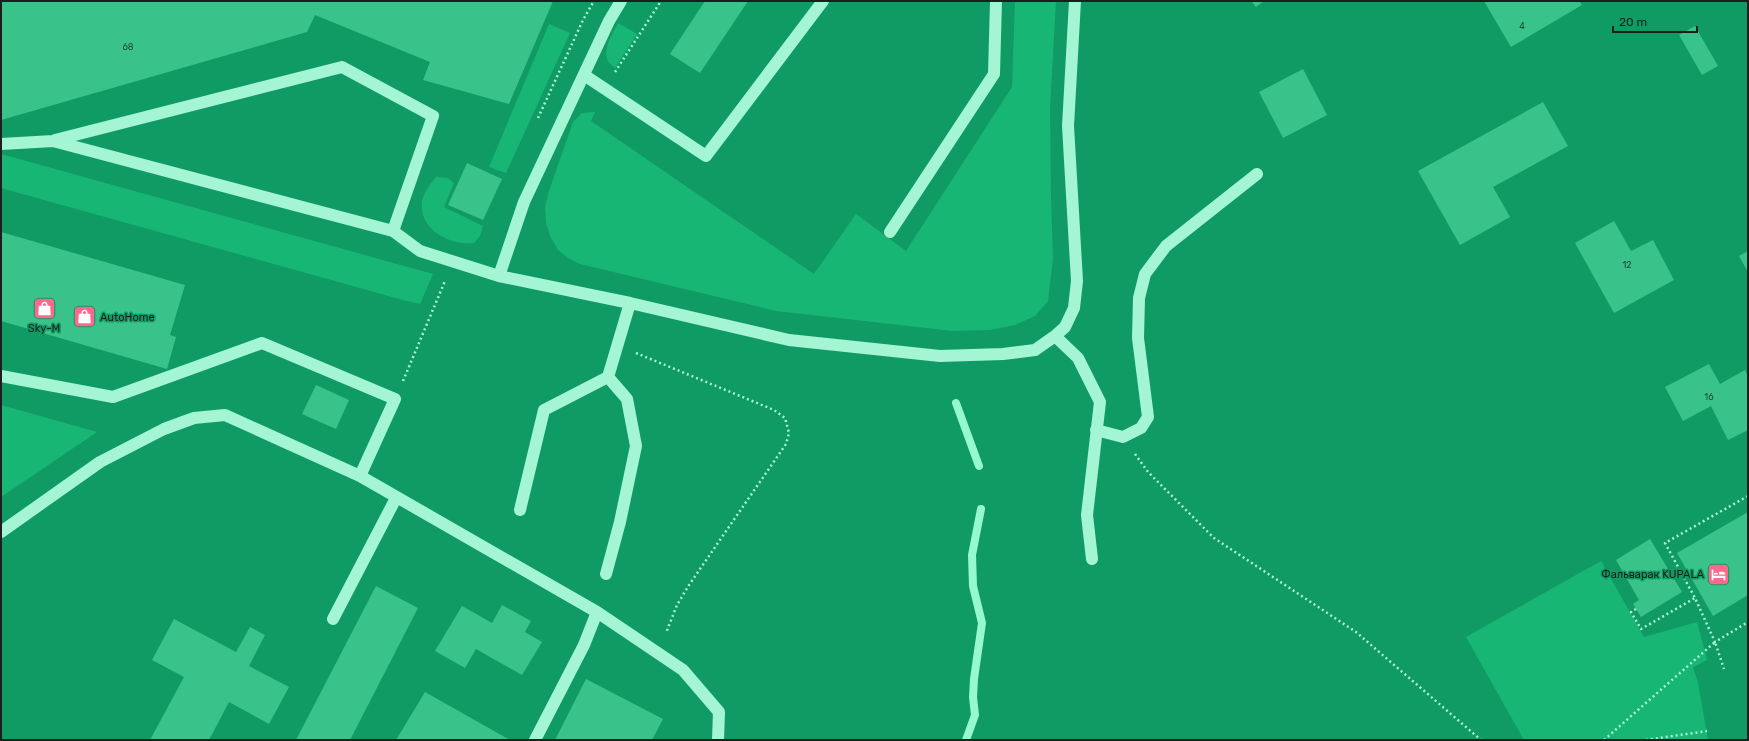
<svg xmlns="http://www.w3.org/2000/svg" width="1749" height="741" viewBox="0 0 1749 741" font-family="Rubik,sans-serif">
<rect width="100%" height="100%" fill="#109b64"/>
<path fill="#18b675" d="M1015 1H1056L1050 108 1051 197 1053 258 1048 301 1035 316 1015 325 990 330 953 331 776 311 580 264 568 258 558 250 551 238 546 223 545 207 549 191 573 122 582 113 595 112 591 121 814 274 856 214 906 251 1012 87Z
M618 23 637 34 615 68C613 66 609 63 608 61 602 49 613 33 618 23Z
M549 24 570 33 506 173 489 167Z
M1 154 433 274 420 304 403 300 1 188Z
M436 177 448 178 454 183 444 207 483 226 480 236 474 243C450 246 418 229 422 201 424 192 431 183 436 177Z
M1 405 97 432 1 497Z
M1601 561 1644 637 1697 622 1707 660 1693 667 1698 683 1708 740H1524L1466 637Z"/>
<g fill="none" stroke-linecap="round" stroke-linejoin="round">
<path stroke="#96f8ce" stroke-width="8" d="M956 403 979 466
M966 740 975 715 973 697 974 679 982 623 973 586 972 555 981 509"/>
</g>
<path fill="#39c38b" d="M1 1H553L509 104 423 80 430 62 315 15 307 32 1 120Z
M705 1H748L700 73 670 54Z
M1251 1H1264L1256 7Z
M1484 1H1579L1582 5 1511 47Z
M1695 26 1718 66 1702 75 1679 35Z
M1303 69 1327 115 1283 138 1259 92Z
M1543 102 1568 146 1493 187 1510 217 1460 245 1418 171Z
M467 163 502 179 483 220 448 205Z
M1614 221 1631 251 1653 240 1674 280 1614 313 1575 243Z
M1 232 185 285 170 335 176 337 167 369 1 321Z
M1748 251V272L1739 256Z
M1709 364 1720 384 1745 370 1748 376V430L1728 440 1711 406 1683 421 1665 387Z
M316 385 349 400 336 429 302 414Z
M1748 512V595L1713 616 1677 553Z
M1650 539 1682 592 1641 617 1633 604 1639 600 1616 560Z
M376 586 418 608 350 740H296Z
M502 605 531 621 525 632 542 642 522 675 476 649 465 668 435 651 462 606 492 623Z
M174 619 236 652 250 627 265 635 249 666 289 687 269 724 229 702 209 740H150L184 677 152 660Z
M586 679 663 719 652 740H555Z
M425 692 510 740H396Z"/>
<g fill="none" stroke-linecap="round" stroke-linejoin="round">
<path stroke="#a4f5d3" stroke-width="2.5" stroke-dasharray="2 3" stroke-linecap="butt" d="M615 72 661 1
M538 118 583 20 594 1
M636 353 774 410 785 418 789 433 786 444 689 585 677 605 666 633
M403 381 445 281
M1135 454 1148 472 1214 538 1356 632 1481 740
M1748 496 1665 543 1695 598 1715 642 1748 622
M1636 609 1631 612 1641 629 1695 598
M1604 740 1715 642 1724 669
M1646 740 1707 731"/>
<path stroke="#a4f5d3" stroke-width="12" d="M584 75 706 156 823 1
M55 140 342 67 433 116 393 231
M1 144 53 141 393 231 420 251 499 276 630 303 789 340 940 356 1003 354 1035 350 1055 336 1065 327 1074 308 1077 281 1068 126 1075 1
M890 232 994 74 996 1
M499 276 524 202 609 21 621 1
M1055 336 1078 358 1100 402 1087 515 1092 559
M1 376 113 397 262 343 395 399 360 476
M1096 430 1123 437 1141 428 1148 417 1138 338 1139 298 1145 274 1166 246 1257 174
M520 510 544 410 608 377 630 303
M1 532 100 462 164 429 194 418 225 415 360 476 597 612 683 670 719 712 718 740
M606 574 620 522 636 446 627 399 608 377
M333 619 396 498
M535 740 584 645 597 612"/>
</g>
<defs>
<symbol id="shop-square" viewBox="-11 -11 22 22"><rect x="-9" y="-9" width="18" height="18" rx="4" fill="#ff678d" stroke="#109b64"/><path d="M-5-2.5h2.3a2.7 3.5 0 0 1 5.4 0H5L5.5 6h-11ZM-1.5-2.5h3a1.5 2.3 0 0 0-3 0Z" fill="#fff"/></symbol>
<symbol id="hotel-square" viewBox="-11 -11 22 22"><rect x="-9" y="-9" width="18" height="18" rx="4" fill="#ff678d" stroke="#109b64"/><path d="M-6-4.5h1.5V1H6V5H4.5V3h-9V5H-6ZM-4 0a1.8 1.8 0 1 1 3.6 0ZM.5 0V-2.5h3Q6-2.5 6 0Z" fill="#fff"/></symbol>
</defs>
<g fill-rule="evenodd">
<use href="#shop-square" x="32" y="296" width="25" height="25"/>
<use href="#shop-square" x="72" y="304" width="25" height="25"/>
<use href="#hotel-square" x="1706" y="562" width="25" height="25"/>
</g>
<g text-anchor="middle" stroke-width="3" stroke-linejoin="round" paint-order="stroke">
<g font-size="9" fill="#244638">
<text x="1522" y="29">4</text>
<text x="128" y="50">68</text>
<text x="1627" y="268">12</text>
<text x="1709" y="400">16</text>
</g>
<g font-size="11" fill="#1d1d1d" stroke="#109b64" text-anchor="start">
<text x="100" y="321">AutoHome</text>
<text x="44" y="332" text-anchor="middle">Sky-M</text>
<text x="1704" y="578" text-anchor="end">Фальварак KUPALA</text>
</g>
</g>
<rect width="1749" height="741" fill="none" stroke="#1d1d1d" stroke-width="4"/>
<path d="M1613 26v6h84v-6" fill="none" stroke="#1d1d1d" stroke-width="2"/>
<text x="1619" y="26" font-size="12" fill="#1d1d1d" stroke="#109b64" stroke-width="3" paint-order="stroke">20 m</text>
</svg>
